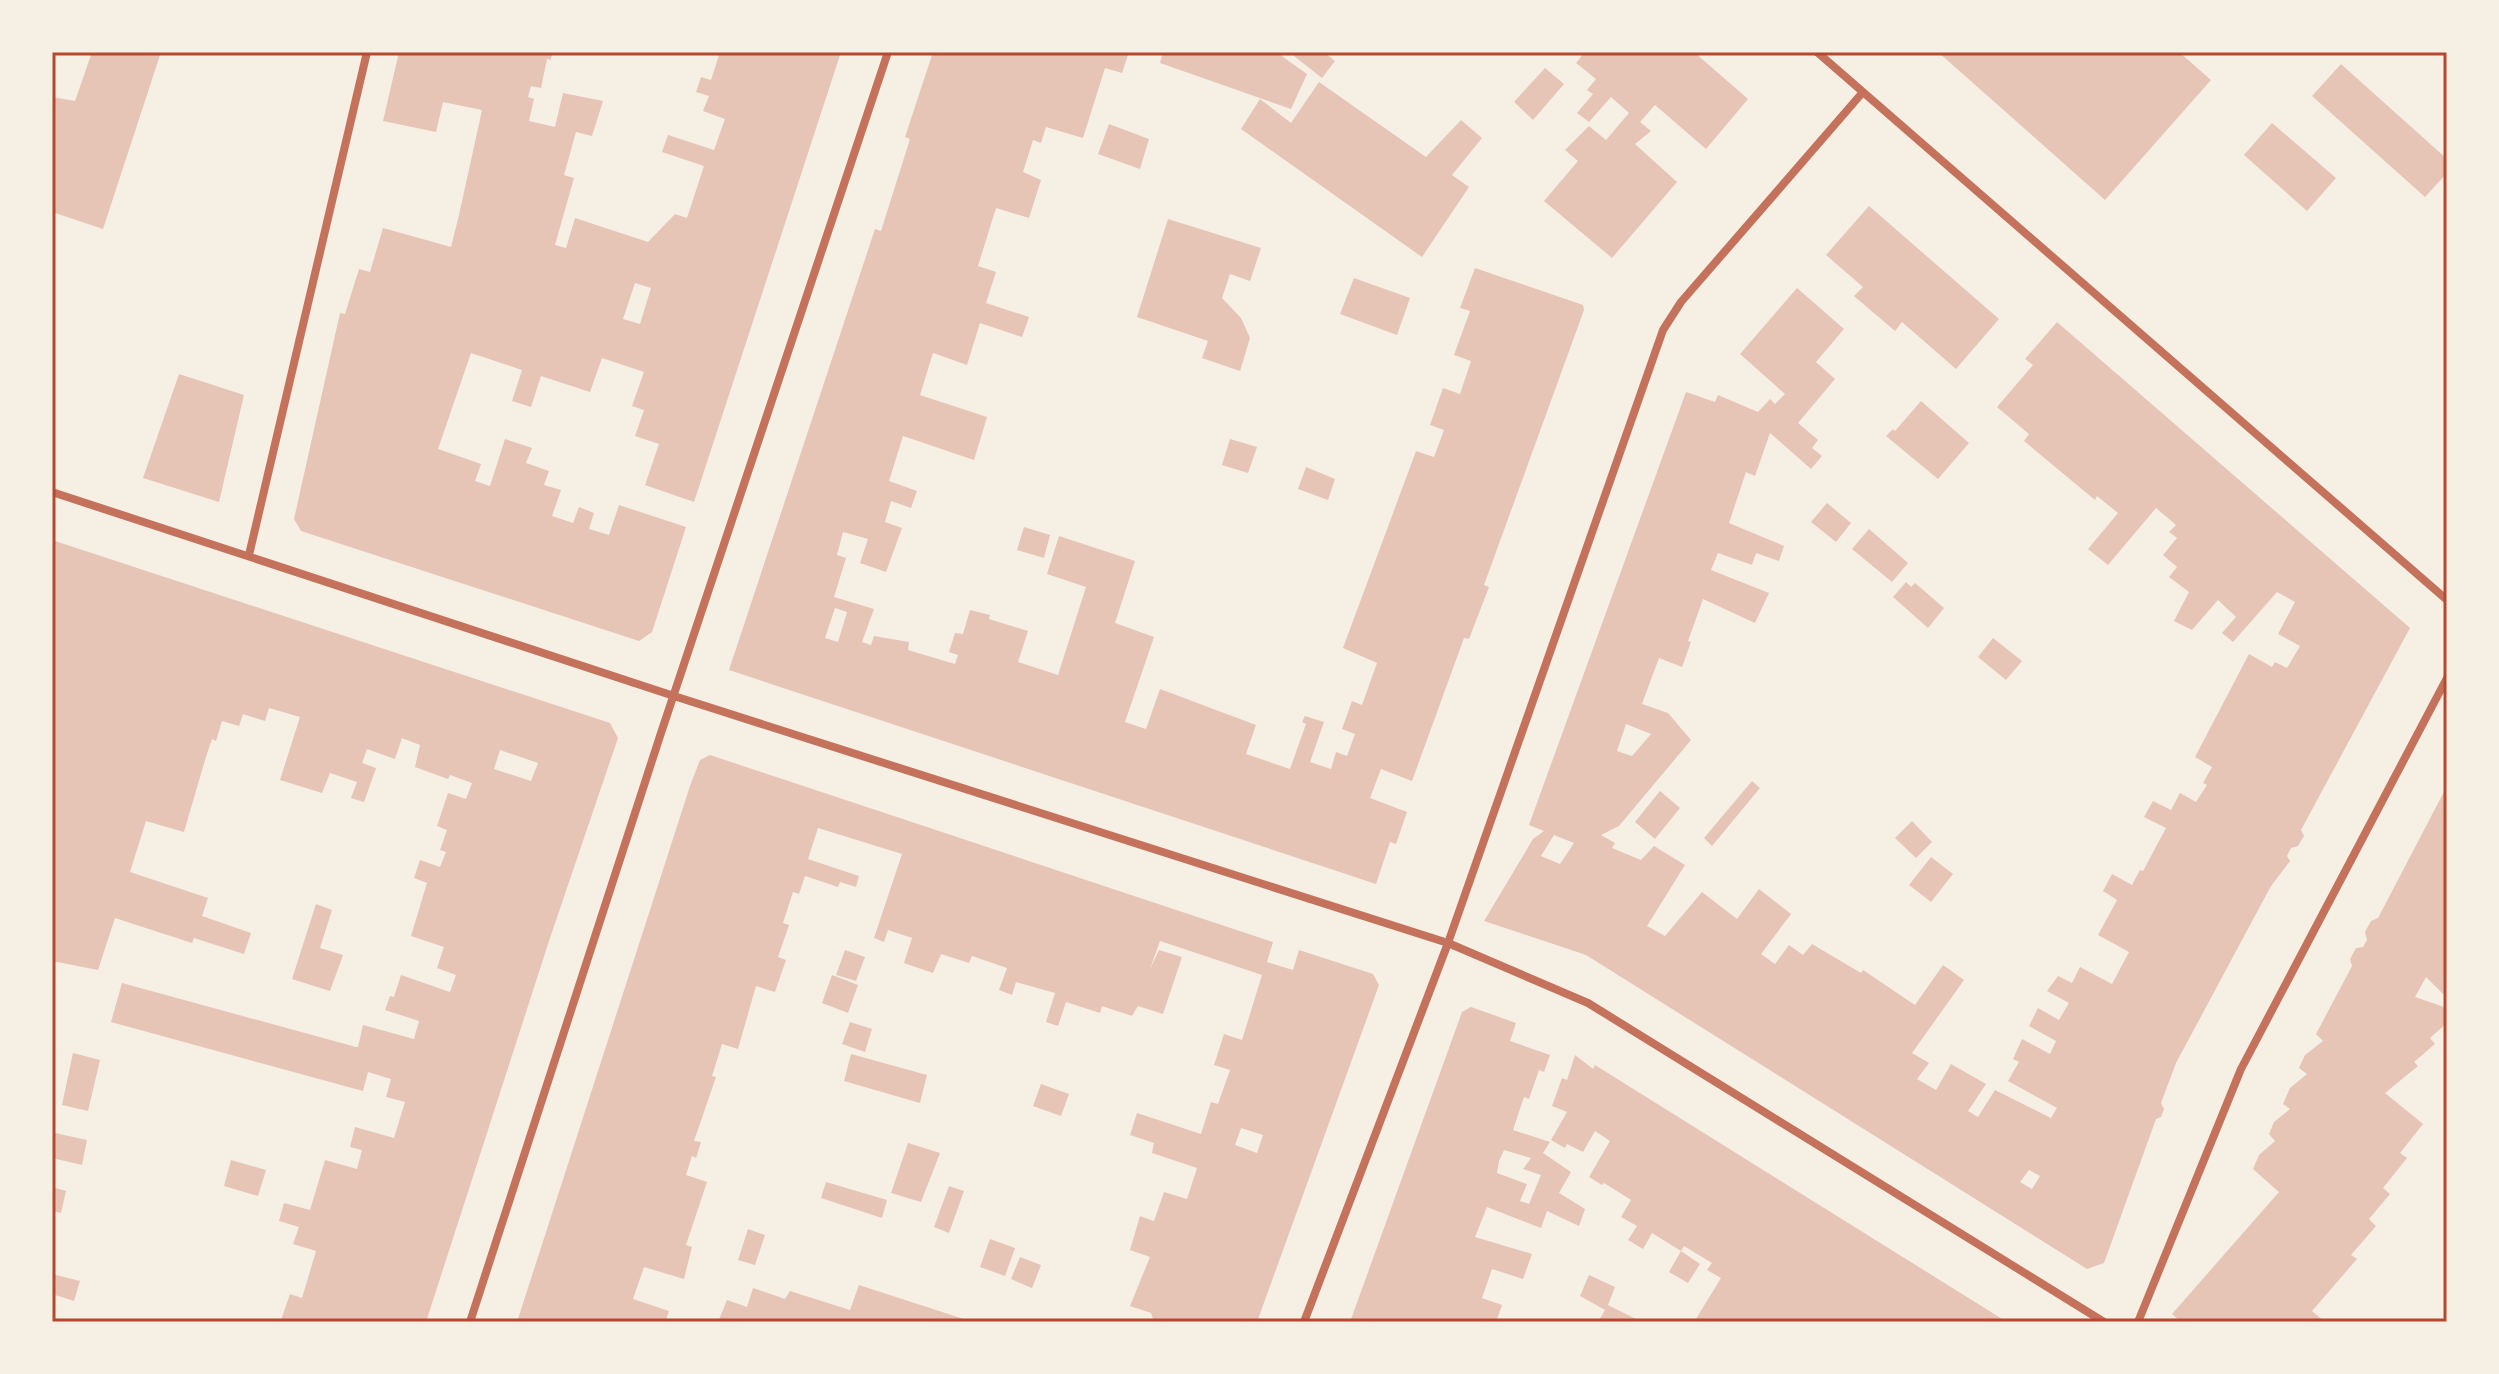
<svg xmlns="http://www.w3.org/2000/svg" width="2499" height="1374" viewBox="0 0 2499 1374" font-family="Lato,sans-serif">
<rect width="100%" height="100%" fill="#f6efe4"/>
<path fill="#e6c5b7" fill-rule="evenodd" d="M92 52H161L103 229 52 212V97L75 101Z
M399 52H552L551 60 547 59 541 88 531 86 528 97 534 99 529 121 555 127 563 93 603 101 592 136 576 132 564 175 574 178 555 245 566 248 575 218 648 242 675 214 687 218 704 166 662 152 668 135 714 150 725 119 703 111 709 96 696 92 701 77 711 80 720 52 739 55 741 52H841L694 502 645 485 659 444 635 436 644 410 632 406 644 372 602 358 590 392 541 376 531 407 512 401 522 370 471 353 438 449 481 464 475 481 490 486 505 439 532 448 526 463 549 471 544 485 561 490 552 516 573 523 579 507 594 513 589 529 609 535 619 505 686 527 652 632 639 641 301 531 294 519 340 313 345 314 359 269 370 272 383 228 451 247 459 215 482 110 443 102 436 132 383 121ZM635 283 651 288 640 324 623 319Z
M933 52H1119L1128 55 1122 73 1105 68 1083 138 1046 127 1041 143 1033 140 1023 172 1041 180 1029 218 996 208 978 266 996 272 986 303 1029 317 1022 337 980 323 967 365 933 353 920 395 987 417 974 460 903 436 889 481 917 491 911 508 891 501 885 522 902 528 886 572 860 563 868 539 843 532 837 555 846 558 834 597 874 609 862 642 871 645 874 636 909 642 908 650 955 664 958 655 949 652 955 633 963 634 970 610 990 615 989 619 1028 631 1018 662 1058 675 1086 587 1047 574 1059 536 1135 561 1115 623 1154 637 1125 722 1146 729 1160 689 1256 725 1246 754 1290 769 1306 724 1302 722 1305 716 1324 722 1310 762 1331 769 1336 752 1347 756 1355 734 1342 729 1352 701 1362 705 1377 663 1343 648 1416 451 1434 457 1444 430 1430 425 1443 388 1460 394 1471 361 1454 355 1470 311 1460 308 1475 268 1583 305 1584 310 1484 585 1489 587 1469 639 1464 638 1412 781 1381 769 1370 798 1407 812 1396 844 1390 842 1376 884 729 670 875 229 881 231 910 139 905 137ZM835 608 847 612 838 642 825 638Z
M1163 52H1276L1307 74 1291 109 1160 63Z
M1297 52H1324L1335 61 1322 78 1294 56Z
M1585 52H1694L1748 99 1706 149 1655 105 1640 122 1651 131 1635 144 1677 182 1612 258 1544 201 1578 161 1565 150 1589 126 1606 140 1629 113 1611 97 1589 122 1577 113 1593 94 1587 90 1596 79 1576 63Z
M1938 52H2179L2211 80 2105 200Z
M2341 64 2447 159V173L2425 197 2312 96Z
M1545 68 1564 84 1533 120 1514 102Z
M1319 82 1426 157 1461 120 1482 138 1452 175 1469 187 1422 257 1241 129 1260 99 1291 123Z
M2272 123 2336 178 2307 211 2244 155Z
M1109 124 1149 139 1140 169 1098 154Z
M1869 206 1999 319 1956 369 1902 322 1895 331 1854 296 1863 287 1826 255Z
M1168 219 1261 248 1250 281 1230 274 1222 298 1241 318 1250 338 1240 371 1202 358 1208 341 1137 317Z
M1354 278 1410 298 1397 335 1340 314Z
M1797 288 1844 329 1816 362 1835 379 1798 423 1818 440 1812 448 1822 456 1811 469 1770 433 1755 476 1746 472 1729 523 1784 546 1779 561 1756 553 1752 565 1718 553 1711 570 1769 593 1755 623 1703 599 1688 641 1691 642 1682 667 1659 658 1642 704 1668 713 1691 740 1619 826 1601 835 1615 843 1612 848 1641 860 1654 846 1685 865 1647 926 1665 936 1702 892 1737 919 1759 889 1791 914 1761 954 1775 964 1789 945 1803 955 1812 944 1861 973 1863 970 1915 1005 1943 965 1964 980 1912 1053 1929 1063 1917 1079 1936 1090 1951 1064 1986 1084 1968 1111 1978 1117 1995 1090 2051 1118 2057 1108 2008 1081 2019 1062 2013 1059 2022 1039 2050 1054 2056 1041 2029 1026 2038 1008 2059 1020 2069 1003 2047 991 2058 976 2072 983 2080 967 2112 984 2129 952 2098 935 2117 900 2103 891 2112 874 2132 885 2140 870 2143 871 2166 828 2144 817 2153 801 2171 810 2180 793 2196 802 2207 785 2203 783 2212 767 2195 757 2249 654 2272 667 2275 662 2287 668 2300 646 2278 634 2295 602 2277 592 2233 642 2222 633 2236 617 2218 600 2192 630 2174 621 2189 592 2169 577 2177 567 2163 555 2177 538 2169 532 2176 525 2156 508 2108 565 2088 549 2118 513 2097 496 2095 500 2024 441 2029 434 1997 407 2033 365 2025 359 2057 322 2410 628 2301 830 2304 836 2298 846 2291 848 2287 856 2290 861 2271 886 2176 1063 2161 1103 2164 1109 2161 1117 2156 1119 2104 1263 2087 1269 1586 955 1484 921 1533 839 1544 831 1529 825 1686 392 1715 402 1718 395 1758 412 1770 399 1775 404 1785 394 1740 354ZM1626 724 1651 734 1632 756 1617 751ZM1554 835 1574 843 1560 864 1541 856ZM2029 1170 2040 1176 2032 1189 2020 1182Z
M179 374 244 395 219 502 143 478Z
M1921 401 1969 443 1938 479 1886 436 1893 429 1895 431Z
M1230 439 1257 447 1248 473 1222 465Z
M1306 467 1335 479 1328 500 1298 489Z
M1827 503 1851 523 1836 542 1811 522Z
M1024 527 1050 535 1044 558 1017 550Z
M1869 529 1908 563 1892 582 1852 549Z
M52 540 610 723 618 738 549 941 426 1322 281 1320 290 1294 302 1298 316 1251 293 1244 299 1227 279 1221 284 1203 310 1210 325 1160 357 1169 362 1150 350 1147 355 1127 394 1138 405 1102 386 1097 391 1079 368 1072 363 1091 111 1022 122 983 356 1047H358L363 1025 414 1039 419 1021 385 1010 390 996 394 997 401 975 450 992 456 975 437 968 444 947 411 936 427 883 414 878 420 860 440 867 446 852 440 850 447 830 437 826 448 793 466 799 472 783 450 775 448 779 415 767 420 745 402 738 395 759 367 749 362 763 376 768 364 802 351 798 357 782 330 773 322 793 280 780 300 717 269 708 265 721 243 714 239 726 222 721 216 741 212 739 205 760 184 832 146 821 130 872 208 898 202 916 251 933 244 954 194 938 192 943 115 918 98 970 52 961ZM500 750 538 763 531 781 494 769Z
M1906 582 1911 587 1915 583 1944 608 1928 628 1893 597Z
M1993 638 2022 661 2006 680 1978 657Z
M710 755 1273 942 1267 962 1293 970 1299 950 1373 974 1379 985 1257 1322H1154L1151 1313 1130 1306 1150 1257 1130 1250 1140 1216 1154 1221 1164 1192 1187 1199 1197 1168 1152 1153 1154 1143 1130 1135 1137 1113 1201 1134 1211 1102 1218 1104 1230 1070 1214 1065 1224 1034 1242 1040 1262 975 1160 941 1150 969 1159 950 1182 957 1163 1014 1138 1006 1132 1016 1102 1006 1100 1013 1066 1002 1058 1026 1046 1022 1055 993 1016 982 1012 995 999 990 1007 968 972 956 969 963 941 954 933 973 904 963 912 938 888 930 884 942 874 938 902 854 818 828 808 859 859 876 856 887 840 882 838 887 805 876 799 894 793 892 783 923 789 925 778 957 786 960 775 992 756 986 738 1049 722 1044 712 1076 716 1077 694 1141 701 1142 696 1158 692 1156 686 1175 707 1182 686 1245 692 1247 684 1279 644 1267 633 1299 669 1311 665 1322H517L690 786 700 760ZM1241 1128 1263 1135 1257 1153 1235 1145Z
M1752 781 1760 788 1712 846 1704 838Z
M2447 786V990L2443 994 2426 977 2415 997 2447 1008V1023L2430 1038 2435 1044 2414 1062 2418 1066 2385 1093 2423 1124 2400 1153 2407 1158 2383 1188 2390 1194 2369 1219 2376 1226 2351 1255 2357 1259 2312 1311 2325 1322H2181L2172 1314 2279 1192 2253 1169 2259 1155 2275 1141 2269 1134 2274 1122 2290 1109 2283 1104 2290 1088 2307 1074 2299 1068 2305 1055 2323 1041 2316 1034 2352 966 2350 959 2356 948 2363 947 2367 940 2365 932 2371 921 2378 918Z
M1660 791 1680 808 1655 839 1635 822Z
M1912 821 1932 842 1916 858 1895 838Z
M1931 857 1953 874 1931 902 1909 885Z
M316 904 332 910 320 948 343 955 330 991 292 979Z
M845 950 865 957 856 981 836 975Z
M832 975 858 985 848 1013 822 1003Z
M1471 1007 1516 1023 1510 1041 1550 1055 1544 1072 1539 1070 1529 1099 1524 1097 1513 1130 1550 1142 1543 1153 1571 1172 1559 1193 1585 1209 1579 1226 1547 1211 1541 1228 1487 1207 1475 1237 1532 1254 1523 1279 1492 1269 1482 1298 1502 1305 1496 1322H1350L1462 1012ZM1504 1150 1531 1158 1523 1169 1541 1175 1529 1204 1520 1201 1527 1184 1497 1173 1499 1161Z
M850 1022 872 1029 865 1052 842 1044Z
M73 1053 100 1060 88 1111 62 1105Z
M851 1054 927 1075 920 1103 844 1081Z
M1575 1055 1593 1069 1595 1065 2007 1322H1694L1721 1278 1707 1270 1712 1263 1684 1246 1681 1251 1652 1233 1643 1249 1628 1240 1637 1226 1621 1217 1631 1200 1604 1183 1602 1185 1589 1177 1610 1141 1595 1131 1583 1152 1567 1144 1565 1148 1551 1140 1567 1112 1552 1106 1562 1078 1567 1080Z
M1041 1084 1069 1094 1061 1116 1033 1106Z
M55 1133 87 1140 82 1165 52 1158Z
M908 1143 940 1153 921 1202 891 1193Z
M231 1160 266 1170 258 1196 224 1186Z
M826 1182 887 1200 882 1218 821 1198Z
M949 1186 964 1191 949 1233 934 1227Z
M52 1187 66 1191 61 1213 52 1211Z
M748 1229 765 1235 755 1265 738 1260Z
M990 1239 1015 1248 1005 1276 980 1267Z
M1681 1251 1700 1264 1688 1283 1669 1272Z
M1020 1257 1041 1265 1032 1288 1011 1279Z
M52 1274 80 1281 74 1301 52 1294Z
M1589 1275 1615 1287 1608 1305 1642 1322H1598L1605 1310 1580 1296Z
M859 1285 973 1322H718L727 1300 747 1307 753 1288 785 1299 790 1291 850 1310Z"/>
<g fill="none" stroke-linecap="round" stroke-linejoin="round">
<path stroke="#c5725c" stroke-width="8" d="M1817 52 2447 600
M52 492 674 696 1448 943 1588 1003 2104 1322
M249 555 367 52
M470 1322 660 736 888 52
M1304 1322 1448 943 1663 330 1681 302 1863 92
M2138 1322 2241 1069 2447 678"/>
</g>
<rect width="2499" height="1374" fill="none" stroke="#f6efe4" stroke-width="108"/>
<rect x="54" y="54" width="2391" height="1266" fill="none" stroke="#b5482f" stroke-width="3"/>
</svg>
